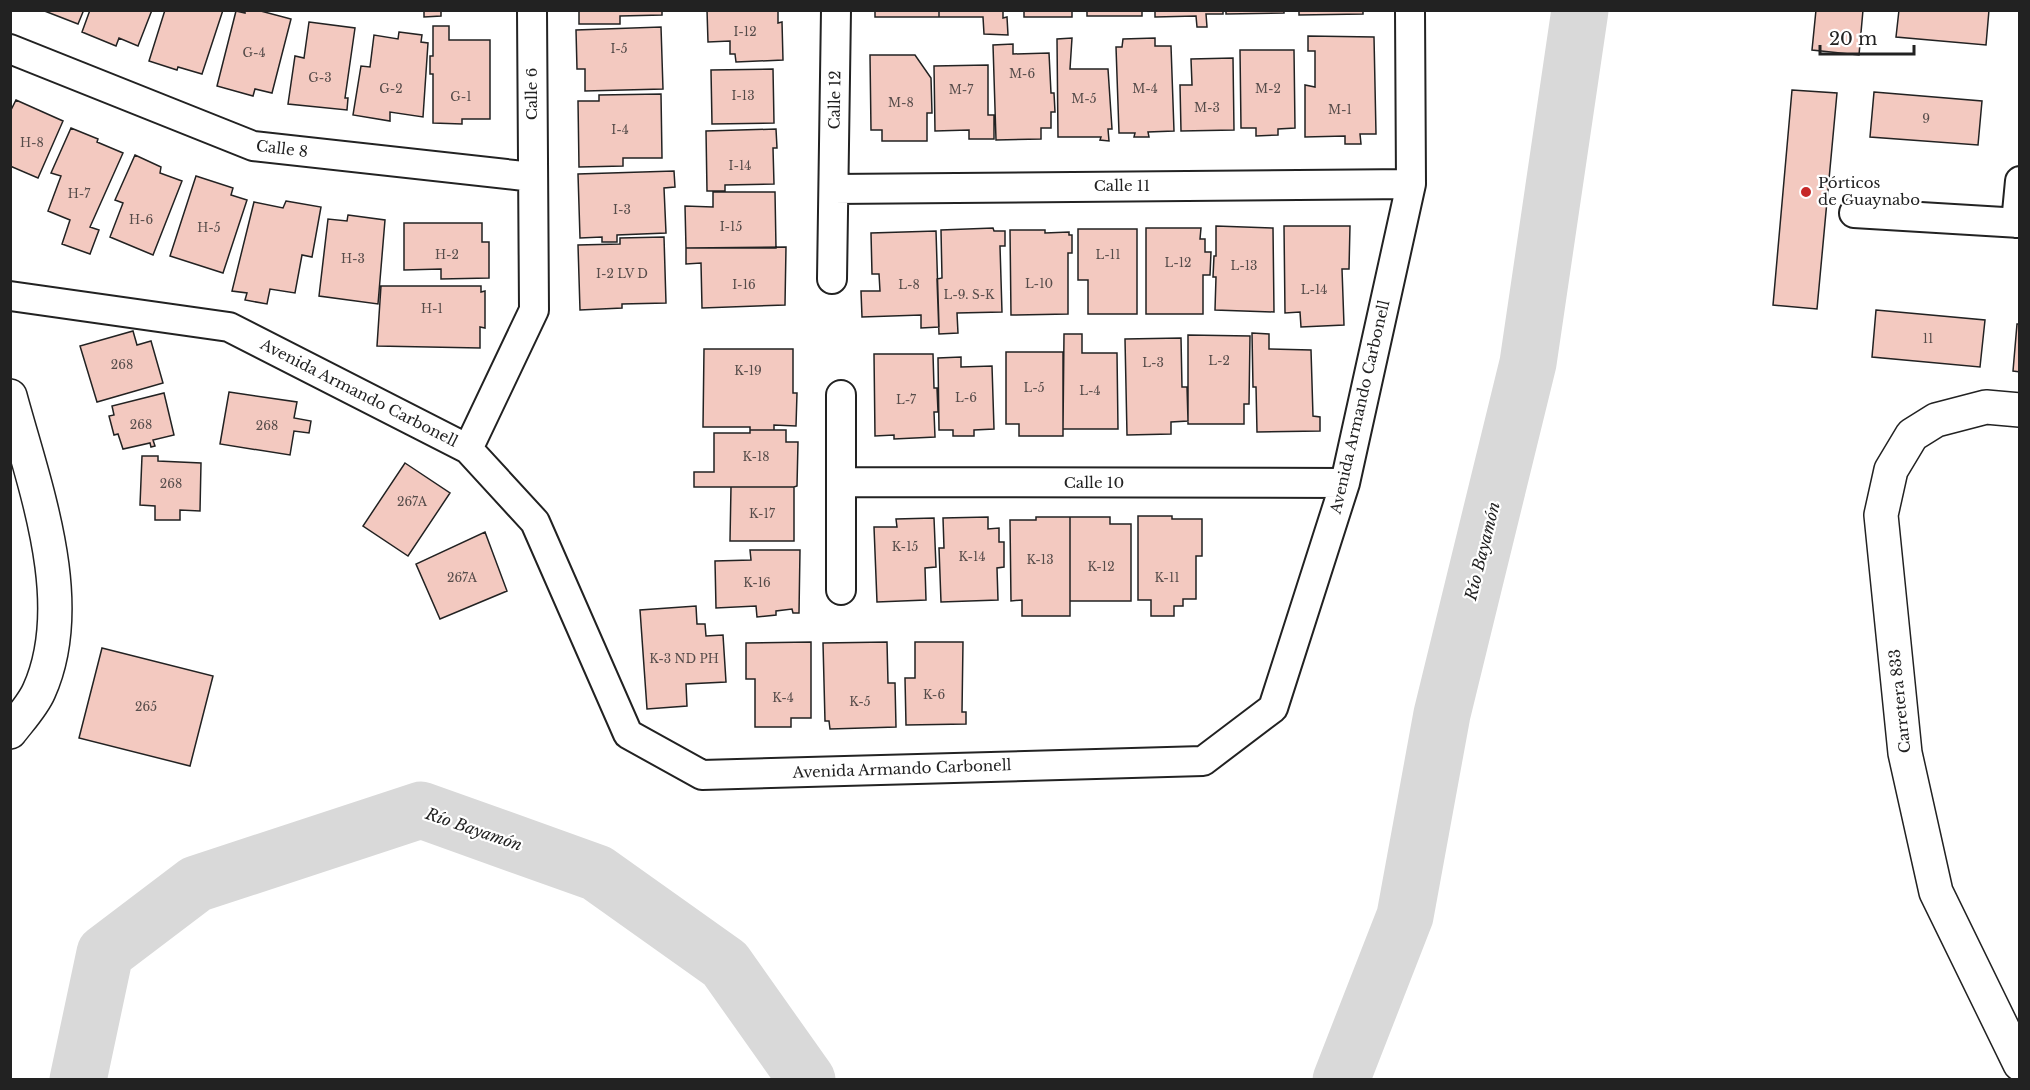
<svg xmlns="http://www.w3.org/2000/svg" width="2030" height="1090" viewBox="0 0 2030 1090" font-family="'Libre Baskerville',serif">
<rect width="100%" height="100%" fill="#fff"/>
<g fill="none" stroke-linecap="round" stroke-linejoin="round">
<path stroke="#d9d9d9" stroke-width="57" d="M78 1080 105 953 196 884 421 810 597 873 725 964 807 1080
M1341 1080 1405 916 1442 714 1528 363 1580 10"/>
</g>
<path fill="#f3c9c0" stroke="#222" stroke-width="1.5" d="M42 10H81L83 12 78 24Z
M90 10H152L138 46 119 38 116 46 82 32Z
M165 10H223L202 74 178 67 177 70 149 61Z
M245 10H257L291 19 272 93 255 89 253 96 217 86 236 11 245 13Z
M424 10H441V16L424 17Z
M579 10H662V15L620 16V24H579Z
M707 10H778V23L782 22 783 60 736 62 735 54H730V41L708 42Z
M875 10H939V17H875Z
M939 10H1003V18L1007 17 1008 35 984 34 983 17H939Z
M1024 10H1072V17H1024Z
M1087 10H1142V16H1087Z
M1155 10H1223V14H1206L1207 27H1197L1196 16 1155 17Z
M1226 10H1284V13L1226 14Z
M1299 10H1363V14L1299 15Z
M1816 10H1863L1859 55 1812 50Z
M1899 10H1989L1986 45 1896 37Z
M309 22 355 28 345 98H348L347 110 288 104 295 56 304 58Z
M433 26H449V40H490V119H462V124L433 123V74H430V56H433Z
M661 27 663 89 585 91V69H577L576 30Z
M399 32 422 35 421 42 428 43 423 117 390 112V121L353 115 361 66 370 67 374 35 398 39Z
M1308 36 1374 37 1376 134H1360L1361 144H1345V136L1305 137V85L1315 87V51H1308Z
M1072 38 1070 69H1108L1112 129H1108L1109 141 1100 140 1101 137H1058L1057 39Z
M1155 38V46H1171L1174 131 1148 132 1149 137H1134L1135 133H1119L1116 47H1122L1123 39Z
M1013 44V54L1049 53 1051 93H1054L1055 112H1051V128H1041V139L996 140 993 45Z
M1240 50H1294L1295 128 1278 129V135L1256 136V128H1241Z
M870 55H915L931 78 932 113H927V141H882V130H871Z
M1233 58 1234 130 1181 131 1180 85H1192L1191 59Z
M988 65V115H994V139H969V130L935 131 934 66Z
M773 69 774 123 712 124 711 70Z
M1792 90 1837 93 1817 309 1773 305Z
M1874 92 1982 101 1978 145 1870 137Z
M661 94 662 158H623V166L579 167 578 101H599V95Z
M16 100 63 121 38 178 10 166V112Z
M71 128 98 139 97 142 123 153 90 227 99 230 90 254 62 244 70 220 48 211 61 176 51 173Z
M776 129 777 148H773L774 184 725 185V191H707L706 131Z
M135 155 161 167 160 173 182 181 153 255 110 237 123 203 115 200Z
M674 171 675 187 664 188 666 233 617 235V242H602V237L580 238 578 174Z
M196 176 233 188 231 195 247 200 223 273 170 256Z
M713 192H775L776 248H686L685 206 713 207Z
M286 201 321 207 312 257 302 255 295 293 270 289 267 304 245 300 247 293 232 291 254 202 283 208Z
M348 215 385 220 378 304 319 296 328 219 347 221Z
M404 223H482V242H489V278L441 279V269L404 270Z
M1216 226 1273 228 1274 312 1215 310 1216 277H1213L1214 256H1216Z
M1284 226H1350L1349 269H1342L1344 325 1301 327 1300 312 1285 313Z
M993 228 994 231H1005V246H1000L1002 312 957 313 958 333 939 334 937 279 942 278 941 230Z
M1146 228H1201L1200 239H1205V252H1211L1210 275H1203V314H1146Z
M1078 229H1137V314H1088V280H1078Z
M1010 230H1045V233L1069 232V235H1072V253H1068V314L1011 315Z
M936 231 939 327 921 328V315L862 317 861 291H880L879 274H872L871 233Z
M664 237 666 303 622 304V308L580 310 578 245 620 244V238Z
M786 247 785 305 702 308 701 263 686 264V248Z
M381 286H481V292L485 291V328L480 327V348L377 346Z
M1876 310 1985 320 1980 367 1872 357Z
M2017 324H2020V372L2013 371Z
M133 331 137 345 151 341 163 383 97 402 80 346Z
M1252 333 1269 334V349L1311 350 1313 416 1320 417V431L1257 432 1256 387H1253Z
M1064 334H1082V353H1117L1118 429H1063Z
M1188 335 1250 336 1249 404H1244V424H1188Z
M1181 338 1182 387H1187L1188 421 1171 422V434L1127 435 1125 339Z
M704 349H793V393H797L796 426 774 425V430H750V427H703Z
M1006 352H1063V436H1019V424H1006Z
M874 354H933L934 388H937L938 412H934L935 437 894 439V435L875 436Z
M961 357V367L992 366 994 429 974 430V436H953V430H939L938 358Z
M229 392 297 402 294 418 311 421 309 433 294 431 290 455 220 444Z
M164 393 174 435 153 440 155 446 151 447 150 443 123 449 118 434 114 435 109 416 114 415 112 406Z
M750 430H786V442H798L797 486 794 487H694V472H714V433H750Z
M142 456H158V461L201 463 200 511 180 510V520H155V506L140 505Z
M405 463 450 493 408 556 363 526Z
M731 487H794V541H730Z
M1138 516H1172V519H1202V556H1196V599H1183V606H1174V616H1151V600H1138Z
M988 517V529L999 528V542H1004V567L997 568 998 600 941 602 939 548H944L943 518Z
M1036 517H1070V616H1022V600L1011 601 1010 520H1036Z
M1070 517H1110V524H1131V601H1070Z
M934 518 936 567 925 568 926 600 877 602 874 527H897L896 519Z
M485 532 507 591 440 619 416 564Z
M750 550H800L799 613H793L792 609 776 611V615L757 617 756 606 716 608 715 561 751 560Z
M696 606 697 624H705L706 636 723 635 726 682 686 684 687 706 647 709 640 610Z
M811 642V718H791V727H755V679H746V643Z
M887 642 888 683H895L896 727 830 729 829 721H825L823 643Z
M915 642H963L962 712H966V724L906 725 905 678H915Z
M102 648 213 676 190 766 79 738Z"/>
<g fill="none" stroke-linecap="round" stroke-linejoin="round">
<defs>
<path id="minor" d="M10 49 253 146 533 177
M834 189 1411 184
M1854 213 2020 223
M2016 223 2020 181
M832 279 836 10
M10 296 229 327 468 449 535 522 628 734 702 775 1203 761 1273 708 1345 483 1411 184 1410 10
M841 395V590
M468 449 534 310 532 10
M843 482 1345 483"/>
<path id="tertiary" d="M10 396C34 485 79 602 39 691 33 705 20 719 10 732
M2020 410 1986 407 1936 420 1912 435 1891 470 1881 515 1905 753 1936 892 2020 1064"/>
</defs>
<use href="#minor" stroke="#222" stroke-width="32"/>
<use href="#tertiary" stroke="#222" stroke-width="36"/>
<use href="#minor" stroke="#fff" stroke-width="28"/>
<use href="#tertiary" stroke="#fff" stroke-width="33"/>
</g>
<circle fill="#c62828" stroke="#fff" stroke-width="2" cx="1806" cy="192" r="6"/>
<g text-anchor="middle" stroke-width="4.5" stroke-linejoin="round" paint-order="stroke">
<g font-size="12" fill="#564c4a">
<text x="745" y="36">I-12</text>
<text x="619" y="53">I-5</text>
<text x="254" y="57">G-4</text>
<text x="1022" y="78">M-6</text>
<text x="320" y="82">G-3</text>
<text x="391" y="93">G-2</text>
<text x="1145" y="93">M-4</text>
<text x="1268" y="93">M-2</text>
<text x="961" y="94">M-7</text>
<text x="743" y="100">I-13</text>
<text x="461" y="101">G-1</text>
<text x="1084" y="103">M-5</text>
<text x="901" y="107">M-8</text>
<text x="1207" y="112">M-3</text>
<text x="1340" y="114">M-1</text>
<text x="1926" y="123">9</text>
<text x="620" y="134">I-4</text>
<text x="32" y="147">H-8</text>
<text x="740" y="170">I-14</text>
<text x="79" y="198">H-7</text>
<text x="622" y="214">I-3</text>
<text x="141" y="224">H-6</text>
<text x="731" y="231">I-15</text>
<text x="209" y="232">H-5</text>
<text x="447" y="259">H-2</text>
<text x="1108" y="259">L-11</text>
<text x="353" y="263">H-3</text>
<text x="1178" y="267">L-12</text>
<text x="1244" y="270">L-13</text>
<text x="622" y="278">I-2 LV D</text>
<text x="1039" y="288">L-10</text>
<text x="744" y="289">I-16</text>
<text x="909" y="289">L-8</text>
<text x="1314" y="294">L-14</text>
<text x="969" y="299">L-9. S-K</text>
<text x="432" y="313">H-1</text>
<text x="1928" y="343">11</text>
<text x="1219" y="365">L-2</text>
<text x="1153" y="367">L-3</text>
<text x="122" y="369">268</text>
<text x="748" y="375">K-19</text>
<text x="1034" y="392">L-5</text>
<text x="1090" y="395">L-4</text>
<text x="966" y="402">L-6</text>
<text x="906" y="404">L-7</text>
<text x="141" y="429">268</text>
<text x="267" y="430">268</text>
<text x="756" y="461">K-18</text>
<text x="171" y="488">268</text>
<text x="412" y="506">267A</text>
<text x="762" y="518">K-17</text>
<text x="905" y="551">K-15</text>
<text x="972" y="561">K-14</text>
<text x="1040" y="564">K-13</text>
<text x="1101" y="571">K-12</text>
<text x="462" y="582">267A</text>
<text x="1167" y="582">K-11</text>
<text x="757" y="587">K-16</text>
<text x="684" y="663">K-3 ND PH</text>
<text x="934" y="699">K-6</text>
<text x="783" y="702">K-4</text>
<text x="860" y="706">K-5</text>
<text x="146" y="711">265</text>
</g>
<g font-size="15" fill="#222" stroke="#fff">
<text transform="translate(532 94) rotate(-90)" y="5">Calle 6</text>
<text transform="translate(835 100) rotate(-89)" y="5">Calle 12</text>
<text transform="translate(282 149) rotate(7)" y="5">Calle 8</text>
<text x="1122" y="191">Calle 11</text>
<text transform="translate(359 393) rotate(27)" y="5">Avenida Armando Carbonell</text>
<text transform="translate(1360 407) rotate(-77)" y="5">Avenida Armando Carbonell</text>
<text x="1094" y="488">Calle 10</text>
<text transform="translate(1900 701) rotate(-96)" y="5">Carretera 833</text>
<text transform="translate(902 769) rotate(-2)" y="5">Avenida Armando Carbonell</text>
</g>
<g font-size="15" fill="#222" stroke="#fff" text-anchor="start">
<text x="1818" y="188">Pórticos<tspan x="1818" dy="17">de Guaynabo</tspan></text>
</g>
<g font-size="16" font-style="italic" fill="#222" stroke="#fff">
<text transform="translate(1482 551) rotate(-76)" y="6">Río Bayamón</text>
<text transform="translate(474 829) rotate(19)" y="6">Río Bayamón</text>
</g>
</g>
<rect width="2030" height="1090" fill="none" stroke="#222222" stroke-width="24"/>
<path d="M1820 45v9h94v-9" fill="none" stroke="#222222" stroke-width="3"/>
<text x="1829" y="45" font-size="18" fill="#222222" stroke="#ffffff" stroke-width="4.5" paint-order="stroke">20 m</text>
</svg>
